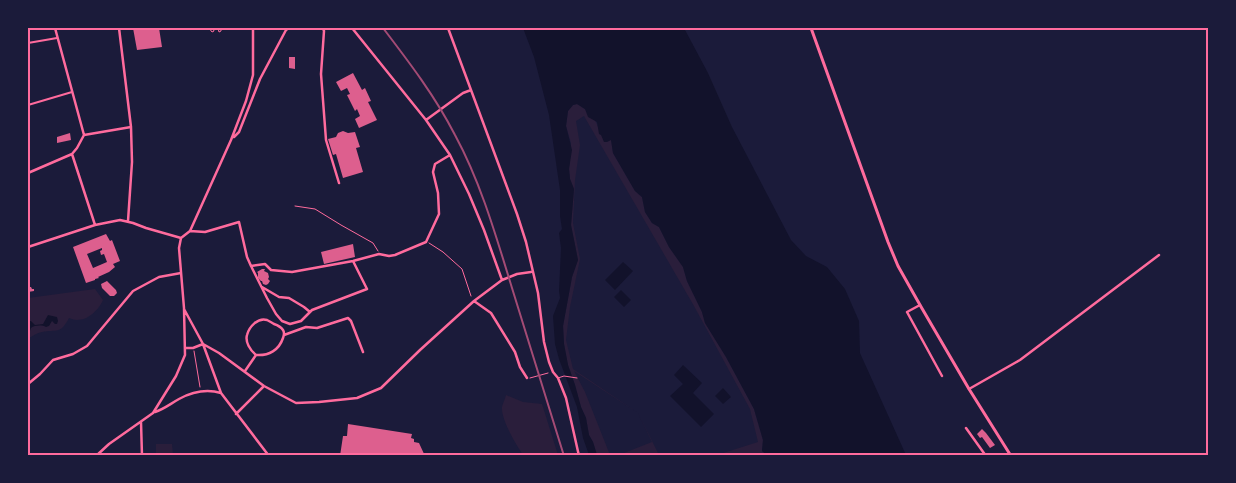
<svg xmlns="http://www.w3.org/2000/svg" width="1236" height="483" viewBox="0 0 1236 483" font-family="Figtree,sans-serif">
<rect width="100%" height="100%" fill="#1b1b3a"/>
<path fill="#2a1e3b" d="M577 104C591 112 596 119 601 135L611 139 613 153 635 191 642 197 645 212 652 223 659 227 669 247 683 267 687 281 702 312 705 323 726 357 754 409 763 440 762 451 768 455H717L758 442 750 409 694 306 584 116 576 121 580 145 575 180 573 223 580 259 570 307 566 340 573 369 638 413 659 455H619L652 442 638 413 574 371 585 392 610 455H597L593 442 589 435 586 418 581 407 575 385 568 365 564 344 563 326 572 277 578 260 571 225 574 189 570 179 569 169 571 143 566 126 568 111 573 105Z
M95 289 103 300C99 309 89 320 77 320 75 320 72 319 69 318 60 335 57 329 42 332 37 333 32 336 28 339V298Z
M506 395 523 402 542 404 558 455H523C516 444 501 420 502 407 503 403 505 399 506 395Z
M156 444H172L173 455H162L161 454H156Z"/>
<path fill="#12122b" d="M523 28H684L708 73 732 127 791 240 806 256 827 267 845 289 859 321 860 353 906 455 768 456 762 451 763 440 754 409 726 357 705 323 702 312 687 281 683 267 669 247 659 227 652 223 645 212 642 197 635 191 613 153 611 140 607 142H604L601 135 599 134 597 122 588 117 585 109 577 104 573 105 568 111 566 126 572 150 569 169 570 179 574 189 571 225 578 260 572 277 563 326 564 344 568 365 575 385 581 407 586 418 589 435 593 442 597 455H589L583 438 577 407 559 359 555 344 553 316 560 298 559 291 561 248 559 233 562 229 560 216V190L549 115 534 57Z
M623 262 633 271 615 290 605 280Z
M621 290 631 300 624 307 614 297Z
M48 315 57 317 58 321 57 324H55L52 321 49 326 46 327C42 325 35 325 31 328L30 331 28 333V321H31L35 325 43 324Z
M683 365 702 383 693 393 714 414 701 427 670 396 683 384 674 375Z
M723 388 731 397 723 404 715 396Z"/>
<path fill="#dd5f8e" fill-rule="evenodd" d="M133 28H159L162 47 137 50Z
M289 57H295V69L289 68Z
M353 73 362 90 365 88 371 101 368 102 377 120 359 128 355 119 360 116 357 109 355 111 347 95 350 94 347 88 341 91 336 82Z
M343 131 348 133 355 132 360 147 356 148 363 172 343 178 336 154 333 155 328 139 336 137 338 133Z
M70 133 71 140 57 143V137Z
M106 234 110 241 112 240 120 261 113 264 115 267 109 272 98 277 99 278 95 279V280L86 283 73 247ZM102 248V250L100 251 101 255 104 254 107 262 93 268 87 254Z
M353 244 355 257 324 264 321 252Z
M262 269H265L264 271 268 273 269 277 268 279 270 281 268 284 266 285 263 284 262 281H261L258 278V273L257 272Z
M107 281 116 290 117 293 114 296H110L102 288 101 284Z
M28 287H31L32 289H34V291L28 292Z
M348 424 412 434 411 438 414 439V442L419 443 425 456H340L343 436H347Z
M982 429 986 433 995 445 990 448 982 437 980 438 977 434Z"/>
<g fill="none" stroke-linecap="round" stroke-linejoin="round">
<path stroke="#ff6b9d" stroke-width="1" d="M209 28 212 32 214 31 213 28
M218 28 219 32 221 31V28
M295 206 315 209 341 225 373 243 378 251
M429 243 443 252 462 269 471 296
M194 351 200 387
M530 378 548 373"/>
<path stroke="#ff6b9d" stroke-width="1" d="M558 378 564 376 577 378"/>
<path stroke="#ff6b9d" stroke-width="2" d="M28 43 57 38
M28 105 72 92"/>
<path stroke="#ff6b9d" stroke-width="2.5" d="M55 28 84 135
M119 28 131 127 132 162 128 221
M323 28 324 31 321 74 326 140 339 183
M352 28 426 120 450 155 469 194 484 230 502 280
M448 28 517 214 526 242 538 293 544 342 549 362 553 372 558 378 566 398 579 456
M426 120 463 93 471 90
M84 135 131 127
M234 137 239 132 260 79 286 30 289 28
M72 154 95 225
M28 173 72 154 77 148 84 135
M190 231 205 232 239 222 247 257 251 266 267 298 276 314 282 321 290 324 301 321 312 310 367 289 353 261
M28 247 95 225 120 220 133 223 146 228 181 238
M251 266 265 264 271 270 292 272 353 261 379 254 389 256 395 255 426 242 439 214 438 193 433 172 435 164 450 155
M262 287 279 297 289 298 304 307 310 312
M474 301 491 313 515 352 520 367 527 378
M920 305 907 312 942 376
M184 309 203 344 221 393 269 456
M284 335 306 327 317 328 348 318 351 321 363 352
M203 344 219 353 264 386 296 403 319 402 357 398 381 388 420 350 474 301 502 280 517 274 531 272
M186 348H193L203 344
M245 371 256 355C269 356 279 350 283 338 284 335 285 333 283 330 281 327 277 325 274 324 271 322 269 321 267 320 258 317 249 327 247 335 245 342 250 350 256 355
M28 384 40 374 53 360 73 354 87 346 133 291 159 277 181 273
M969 389 1020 360 1159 255
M155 412C164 409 170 404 179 399 192 392 207 389 221 393
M236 414 263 387
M141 422 142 456
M966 428 986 456
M96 456 109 444 153 413 176 376 185 355 184 308 179 248 181 238 190 231 231 140 246 101 253 75V28"/>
<path stroke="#ff6b9d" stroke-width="3" d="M811 28 888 242 898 266 920 305 969 389 1011 456"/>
<path stroke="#a44b75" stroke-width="2" d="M383 28C409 62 435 96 455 135 481 183 496 236 512 288 529 344 547 400 564 456"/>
</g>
<rect width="1236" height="483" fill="none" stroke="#1b1b3a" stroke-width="58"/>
<rect x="29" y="29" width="1178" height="425" fill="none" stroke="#ff6b9d" stroke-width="2"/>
</svg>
